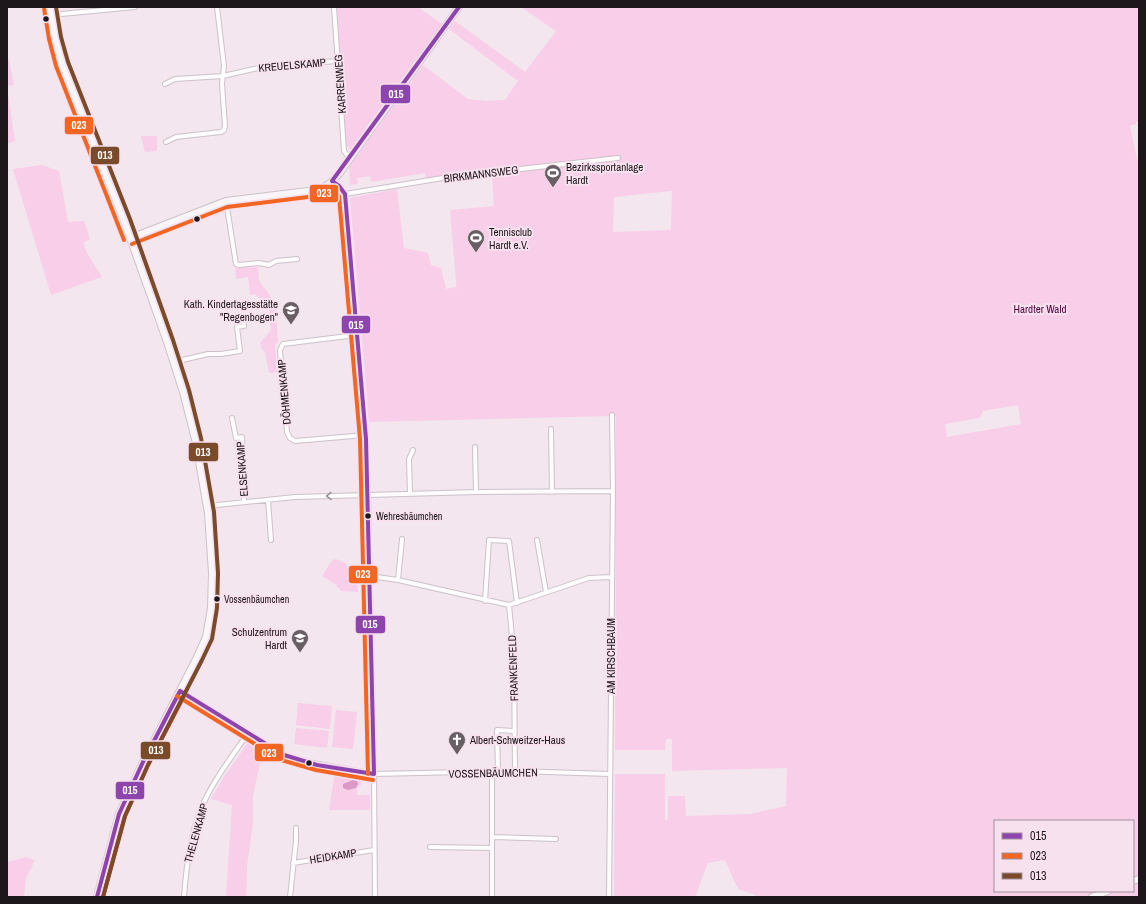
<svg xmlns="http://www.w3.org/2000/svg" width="1146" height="904" viewBox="0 0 1146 904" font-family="'Archivo Narrow',sans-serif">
<rect width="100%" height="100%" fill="#f3e6ee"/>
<path fill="#f8cee8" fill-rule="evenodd" d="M337 7H418L442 24 350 150 346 145Z
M521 7H1139V121L1136 122V124L1130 126 1139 168V897H753L756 895 738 889 725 860 708 863 695 897H614L615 774H665V820H668V796H685L686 816 750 814 786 806 787 768 672 771V739H666L665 750H615L616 554V416L369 422 350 198 397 189 404 248 428 253 431 265 441 268 446 289 456 287 457 293 450 210 494 206 492 174 491 169 426 178 425 173 371 182 370 176 357 178 358 184 350 185 349 167 423 65 468 99 486 101 505 100 518 81 449 29 455 21 525 72 556 31ZM672 191 671 230 613 232 614 197ZM1018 405 1021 424 947 437 945 424 980 418 983 411ZM995 821H1133V891H995Z
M7 59H9L14 85 7 86 15 141 7 144Z
M141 136H157V151L145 152Z
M42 165 59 171 68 222 84 221 90 239 83 243 87 253 102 277 51 295 13 169Z
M258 267 259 280 275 303 278 342 275 345 277 372 269 373 265 352 262 349 260 343 271 330 269 306 255 294 250 295 248 277 236 279 235 268Z
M335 559C351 563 357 576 358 592L341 591 335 584 322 576 331 562Z
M298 703 332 706 330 729 296 725Z
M336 710 357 712 353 749 332 747Z
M296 728 329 731 327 748 294 744Z
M249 741H253L263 748 253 796V823L247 866 246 897H226L232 805 211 799 224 777Z
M335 772 362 776 361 785 357 788V795H370V810H329Z
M26 857 34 860 32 867 26 878 24 897H7V862Z"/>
<path fill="#da9ac5" d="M353 780 357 781 358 784 356 788 348 790 343 788V784Z"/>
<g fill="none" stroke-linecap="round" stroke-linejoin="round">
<defs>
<path id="street" d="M334 7 344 151 350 159
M51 15 135 7
M165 84 175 79 223 76 267 66 338 61
M166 142 176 137 221 132 224 130 225 126 222 84 224 66 217 7
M332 181 339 186 345 194 366 439 368 495 374 774 375 897
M332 181 333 188 339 195
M309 192 323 196 339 195 449 177 618 158
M226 201 236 264 239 265 259 263 269 265 276 261 297 259
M356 335 283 344 280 350 287 432 290 438 295 441 365 435
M174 362 208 354H221L240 351 237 327 244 326 243 318
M232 418 236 438 242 437 244 502
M551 429 552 492
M475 447 476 492
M410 493 409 459 413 450
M268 500 271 540
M207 506 295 497 368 495 476 492 613 491
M537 540 546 592
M370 576 398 580 509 605 589 578 611 577
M398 580 402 539
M485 601 489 540 509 541 517 603
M509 605 514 658 515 771
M180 691 284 755 296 759 313 763 374 774 515 771 610 774
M498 772 497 730 514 731
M492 837 556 839
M430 847 492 848
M293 863 374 850
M184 897C186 868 190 836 201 809 212 782 231 758 248 733
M290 897 296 841V828
M492 897V772
M609 897 613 491 612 415"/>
<path id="secondary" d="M50 7 55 38 62 64 124 221 167 342 183 392 195 439 208 513 212 573 211 608 206 637 197 657 143 762 119 814 97 897
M130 238 226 201 308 191 322 188 329 184 339 174 459 7
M1133 881 1139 879
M1092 897 1108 891"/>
</defs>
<use href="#street" stroke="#ccc2c8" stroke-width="6"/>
<use href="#secondary" stroke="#ccc2c8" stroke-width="8"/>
<use href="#street" stroke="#fdfbfc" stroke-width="4"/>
<use href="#secondary" stroke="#faf5f8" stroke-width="6"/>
<defs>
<path id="bus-1" d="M332 181 339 186 345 194 366 439 374 774
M332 181 459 7
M180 691 284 755 317 765 374 774
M97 897 119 814 143 762 180 691"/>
<path id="bus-2" d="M44 8 49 39 56 66 124 240
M132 244 227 207 316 196 325 193 332 188 339 196 360 439 368 774
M177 696 281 760 316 770 373 780
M103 897 125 816 148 765 185 694"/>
<path id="bus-3" d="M56 7 61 37 68 62 130 219 173 340 189 390 201 438 214 512 218 573 217 608 212 639 202 660 148 765 125 816 103 897"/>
</defs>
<use href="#bus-1" stroke="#f8e1ef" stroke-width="7"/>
<use href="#bus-2" stroke="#f8e1ef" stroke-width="7"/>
<use href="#bus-3" stroke="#f8e1ef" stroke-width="7"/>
<use href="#bus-1" stroke="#8e44ad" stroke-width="4"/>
<use href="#bus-2" stroke="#f26522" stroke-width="4"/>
<use href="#bus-3" stroke="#7a4b2a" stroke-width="4"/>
</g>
<defs><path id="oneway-chevron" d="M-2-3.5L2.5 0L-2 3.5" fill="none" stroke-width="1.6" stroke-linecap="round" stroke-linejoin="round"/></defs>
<use stroke="#989496" href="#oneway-chevron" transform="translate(329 496) rotate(178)"/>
<defs>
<symbol id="stadium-pin" viewBox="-11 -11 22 30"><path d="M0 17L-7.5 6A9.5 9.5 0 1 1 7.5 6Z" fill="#685f64" stroke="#f8e1ef"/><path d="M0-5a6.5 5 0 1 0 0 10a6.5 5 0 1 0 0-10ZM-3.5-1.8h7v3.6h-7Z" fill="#fff"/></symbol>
<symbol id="school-pin" viewBox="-11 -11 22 30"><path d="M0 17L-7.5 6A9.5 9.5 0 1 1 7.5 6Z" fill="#685f64" stroke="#f8e1ef"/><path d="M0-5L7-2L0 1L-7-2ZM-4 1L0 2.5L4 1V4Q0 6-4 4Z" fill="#fff"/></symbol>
<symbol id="church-pin" viewBox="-11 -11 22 30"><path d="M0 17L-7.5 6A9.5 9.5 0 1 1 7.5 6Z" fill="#685f64" stroke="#f8e1ef"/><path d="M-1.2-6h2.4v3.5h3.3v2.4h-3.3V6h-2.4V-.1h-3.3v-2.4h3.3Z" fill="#fff"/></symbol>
</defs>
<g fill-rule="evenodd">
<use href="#stadium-pin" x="543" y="163" width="20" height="27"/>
<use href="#stadium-pin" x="466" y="228" width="20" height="27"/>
<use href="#school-pin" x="281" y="300" width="20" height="27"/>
<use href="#school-pin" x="290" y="628" width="20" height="27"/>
<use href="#church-pin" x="447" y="730" width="20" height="27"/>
</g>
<g fill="#1d161a" stroke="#f8e1ef" stroke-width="1.5">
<circle cx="46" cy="19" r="3.5"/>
<circle cx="197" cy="219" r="3.5"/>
<circle cx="368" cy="516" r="3.5"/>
<circle cx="217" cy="599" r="3.5"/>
<circle cx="309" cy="763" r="3.5"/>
</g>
<g text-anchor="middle" stroke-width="4" stroke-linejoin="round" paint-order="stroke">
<g font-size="10" fill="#1d161a" stroke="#f8e1ef" text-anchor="start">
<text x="376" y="520">Wehresbäumchen</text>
<text x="224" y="603">Vossenbäumchen</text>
</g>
<g font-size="11" fill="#1d161a" stroke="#f8e1ef">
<text transform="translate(292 65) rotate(-5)" y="4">KREUELSKAMP</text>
<text transform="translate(340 84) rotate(-94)" y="4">KARRENWEG</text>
<text transform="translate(481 174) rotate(-7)" y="4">BIRKMANNSWEG</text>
<text transform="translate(284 392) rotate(-95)" y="4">DÖHMENKAMP</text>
<text transform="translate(242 469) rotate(-94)" y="4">ELSENKAMP</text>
<text transform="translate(611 656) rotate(-90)" y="4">AM KIRSCHBAUM</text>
<text transform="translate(513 668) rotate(-92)" y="4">FRANKENFELD</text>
<text transform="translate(493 773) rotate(-1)" y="4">VOSSENBÄUMCHEN</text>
<text transform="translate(196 833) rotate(-74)" y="4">THELENKAMP</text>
<text transform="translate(333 856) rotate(-9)" y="4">HEIDKAMP</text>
</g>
<g font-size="11" fill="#1d161a" stroke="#f8e1ef" text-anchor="start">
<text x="566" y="171">Bezirkssportanlage<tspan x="566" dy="13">Hardt</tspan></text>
<text x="489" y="236">Tennisclub<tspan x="489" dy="13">Hardt e.V.</tspan></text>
<text x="278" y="308" text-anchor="end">Kath. Kindertagesstätte<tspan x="278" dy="13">"Regenbogen"</tspan></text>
<text x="287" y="636" text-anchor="end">Schulzentrum<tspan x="287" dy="13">Hardt</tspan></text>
<text x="470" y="744">Albert-Schweitzer-Haus</text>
</g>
<g font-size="11" fill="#50003e" stroke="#f8e1ef">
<text x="1040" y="313">Hardter Wald</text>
</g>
</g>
<g stroke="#f8e1ef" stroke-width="1.5">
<rect x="380" y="84" width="31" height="20" rx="4" fill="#8e44ad"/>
<rect x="64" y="116" width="30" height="19" rx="4" fill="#f26522"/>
<rect x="90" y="146" width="30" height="19" rx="4" fill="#7a4b2a"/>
<rect x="309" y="184" width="30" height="19" rx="4" fill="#f26522"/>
<rect x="341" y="315" width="30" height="19" rx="4" fill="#8e44ad"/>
<rect x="188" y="442" width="31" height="20" rx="4" fill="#7a4b2a"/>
<rect x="348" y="565" width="30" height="19" rx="4" fill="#f26522"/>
<rect x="355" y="615" width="31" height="19" rx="4" fill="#8e44ad"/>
<rect x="140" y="741" width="31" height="19" rx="4" fill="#7a4b2a"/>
<rect x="254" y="743" width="30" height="19" rx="4" fill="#f26522"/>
<rect x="115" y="781" width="30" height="19" rx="4" fill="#8e44ad"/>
</g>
<g font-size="11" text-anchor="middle" font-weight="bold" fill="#fff">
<text x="396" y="98">015</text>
<text x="79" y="129">023</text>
<text x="105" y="159">013</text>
<text x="324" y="197">023</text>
<text x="356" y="329">015</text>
<text x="203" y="456">013</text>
<text x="363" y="578">023</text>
<text x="370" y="628">015</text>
<text x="156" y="754">013</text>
<text x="269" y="757">023</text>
<text x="130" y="794">015</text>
</g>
<rect width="1146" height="904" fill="none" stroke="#1d161a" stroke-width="16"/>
<rect x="994" y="820" width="140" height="72" fill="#f8e1ef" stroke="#a0909a"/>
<rect x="1002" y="833" width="20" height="6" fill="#8e44ad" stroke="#a0909a"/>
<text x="1030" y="840" font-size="12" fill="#1d161a">015</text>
<rect x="1002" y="853" width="20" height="6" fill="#f26522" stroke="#a0909a"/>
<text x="1030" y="860" font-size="12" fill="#1d161a">023</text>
<rect x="1002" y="873" width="20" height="6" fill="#7a4b2a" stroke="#a0909a"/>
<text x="1030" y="880" font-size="12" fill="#1d161a">013</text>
</svg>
